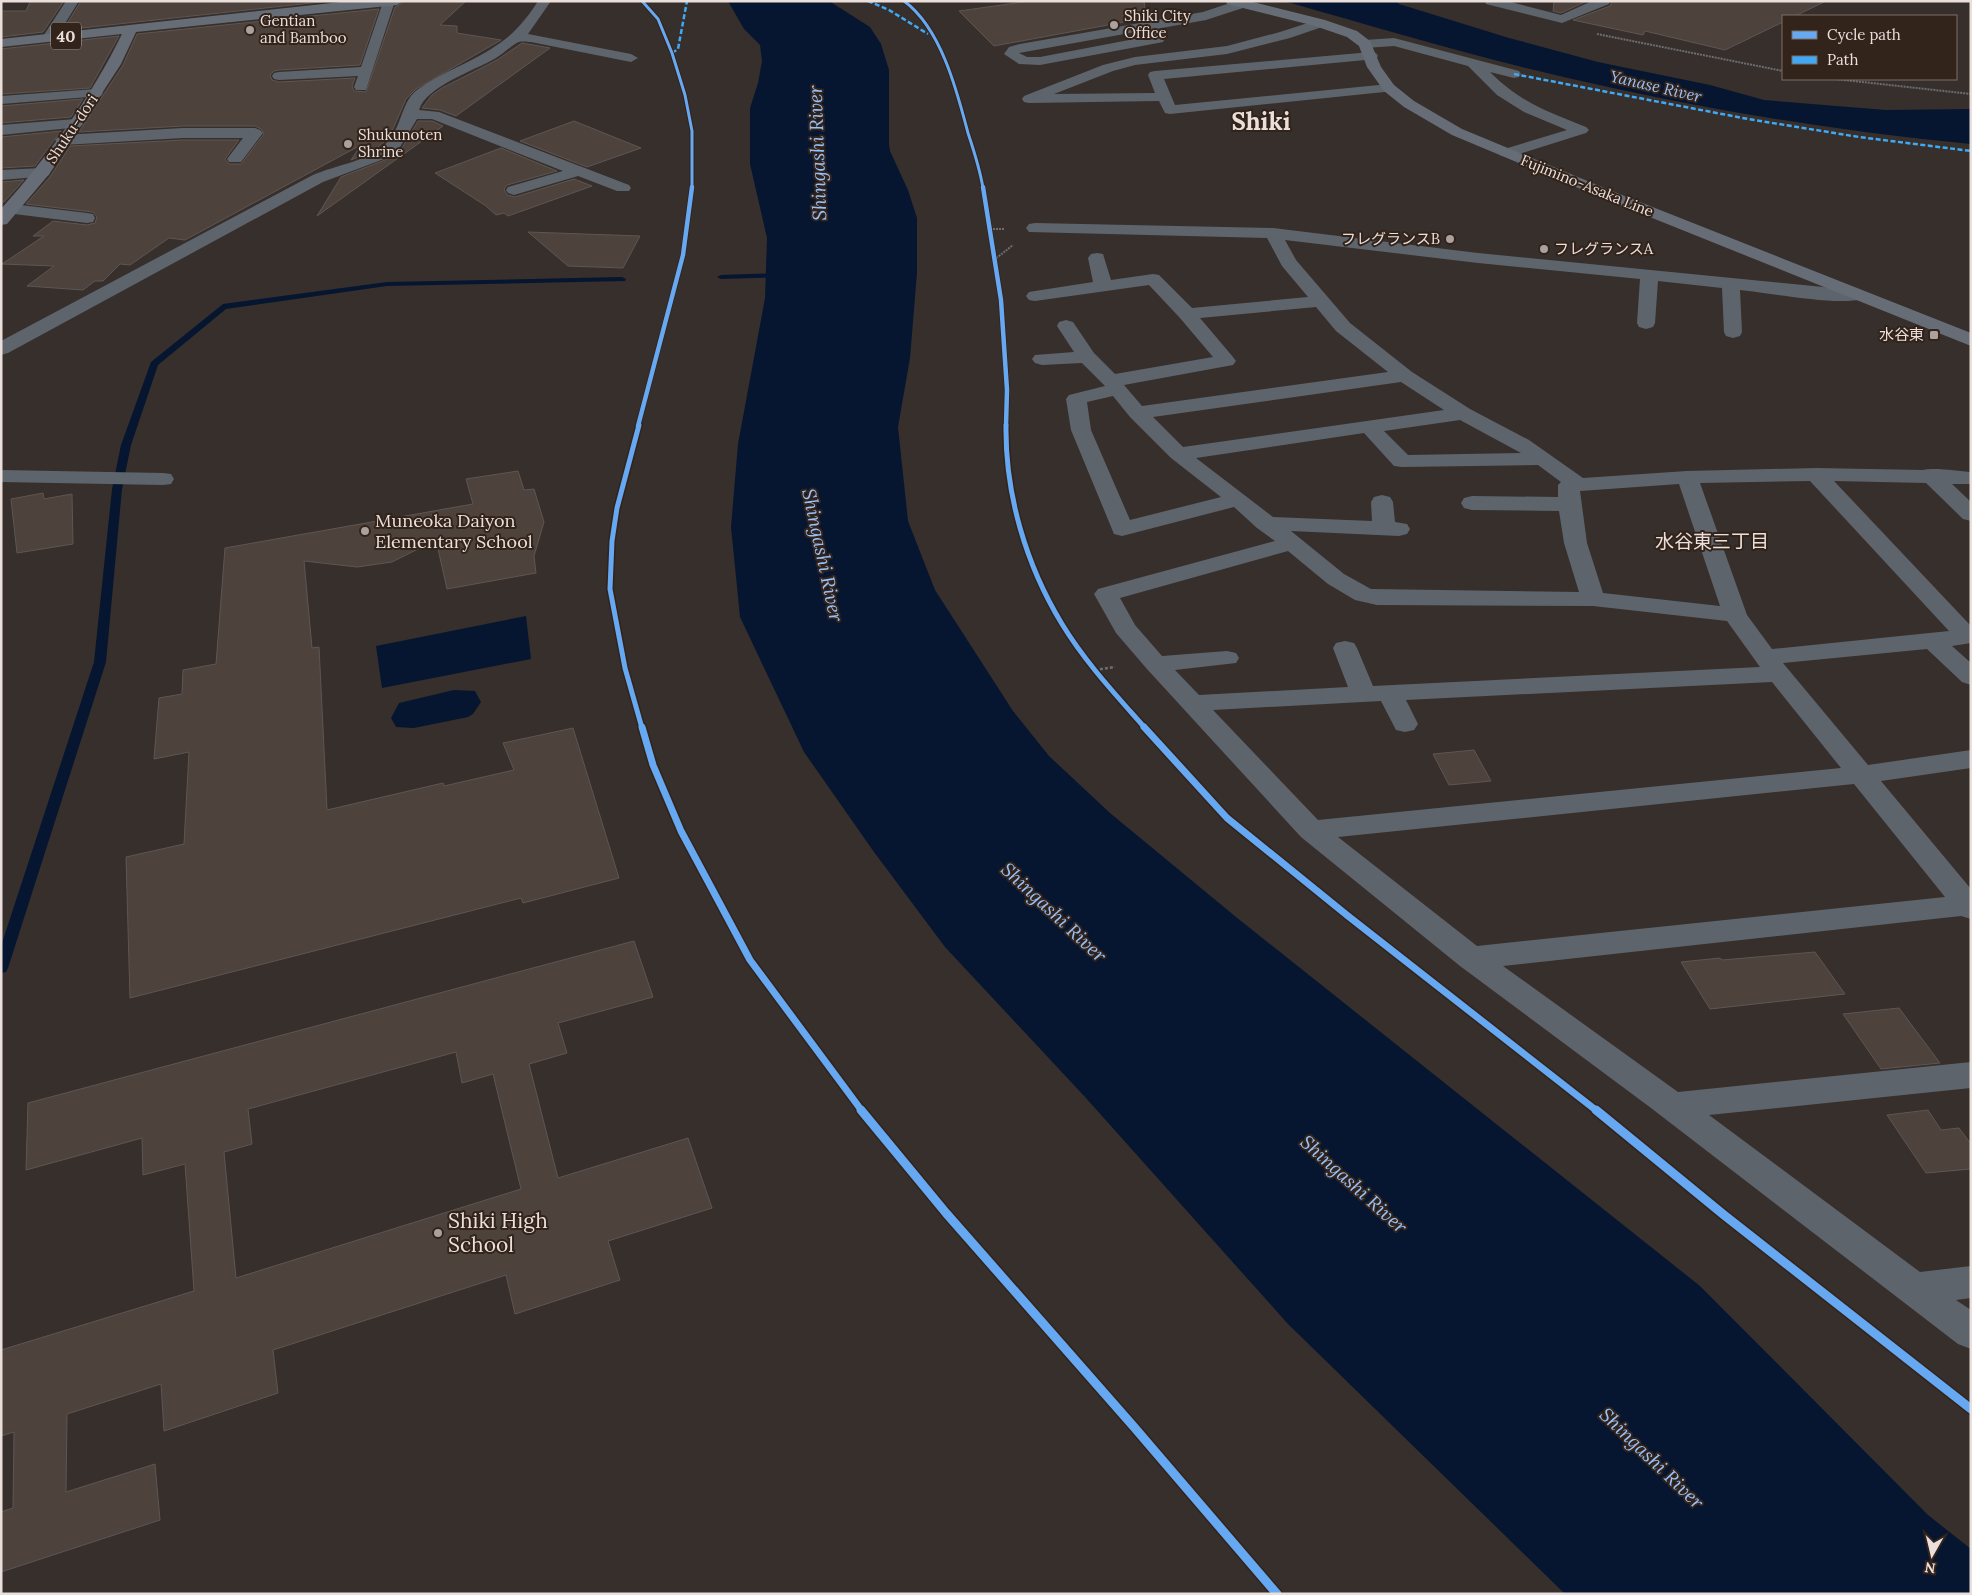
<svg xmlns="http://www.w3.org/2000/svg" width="1972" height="1595" viewBox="0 0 1972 1595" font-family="Lora,'Noto Sans JP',serif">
<rect width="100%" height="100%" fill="#372f2b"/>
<path fill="#061630" d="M728 1H829L870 27 881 44 889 70V144L890 151 908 190 917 218V273L910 358 898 427 908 521 935 590 1013 711 1049 756 1110 813 1236 917 1700 1286 1928 1515 1971 1549V1594H1565L1288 1324 1085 1097 945 947 874 852 804 752 740 617 731 527 738 444 765 298 767 238 750 164V108L758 83 762 61 760 45 744 29Z
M1284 1H1396L1399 4 1509 38 1598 62 1710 85 1764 100 1886 110 1971 109V144C1835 131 1701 109 1568 78 1472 56 1378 28 1284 1Z
M526 616 531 659 382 688 376 646Z
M454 690 475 691 481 702 473 714 468 717 414 728 396 727 391 718 399 703Z"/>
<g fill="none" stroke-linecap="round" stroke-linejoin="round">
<path fill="#061630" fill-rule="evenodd" d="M781 273H784V277L721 279 717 277 721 275Z
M622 277 626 279 625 281 387 286 226 309 158 365 131 445 122 489 106 662 8 968 6 972 1 973V946L94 662 112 489 121 445 151 362 223 304 387 282Z"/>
</g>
<path fill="#4e423c" stroke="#5d5652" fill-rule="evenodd" d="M40 1H64L43 32 1 37V11H26L30 2Z
M81 1H330L63 30Z
M405 1H466L440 25 457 26V33L501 40 416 89 406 99 389 138 373 151 351 160 361 145 185 240 169 238 130 265 120 264 103 281H95L83 290 27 286 54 266 2 264 44 236H33L53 221 87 225 95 223 97 217 93 212 26 204 50 177 70 146 183 140H239L225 159 229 164H241L264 134 261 129 255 126H183L79 132 123 65 137 34 379 9 360 65 279 70 274 71 270 75 272 80 279 82 355 78 352 86 354 91 366 92 395 7Z
M1030 1H1144L1146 18 994 46 959 11Z
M1554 1H1587L1561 13 1553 11Z
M1612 1H1826L1795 16H1783V22L1725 50 1645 31 1643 35 1573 20 1610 6Z
M119 36 90 88 1 94V49Z
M522 43 550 48 456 116 440 110 422 108 432 95 442 88 497 60Z
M83 99 71 117 1 123V106Z
M418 121H432L443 126 317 216 341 177 385 160 402 148Z
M574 121 641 148 587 167 520 141Z
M61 131 35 166 1 168V137Z
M501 148 557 171 507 185 504 189 507 195 515 197 574 179 592 186 508 216 504 213 496 215 486 206 435 173Z
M24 180 4 202H1V182Z
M528 232 640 236 623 268 568 266Z
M518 471 524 490 534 489 544 522 534 556 536 573 447 589 436 540 392 562 357 567 304 561 312 648 319 647 327 810 443 783 444 786 514 770 503 743 573 728 619 878 523 903 521 898 130 998 126 857 184 844 189 752 154 759 159 698 182 694 183 670 216 664 225 548 473 504 466 479Z
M43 493 44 499 72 494 73 544 17 553 11 499Z
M1474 750 1491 781 1449 785 1433 754Z
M634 941 653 997 558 1023 567 1053 529 1064 558 1178 688 1138 712 1208 608 1241 620 1280 515 1314 506 1275 273 1350 278 1393 164 1431 161 1384 67 1414 66 1492 155 1464 160 1520 1 1572V1512L13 1508 14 1432 1 1436V1350L194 1291 185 1164 143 1175 142 1138 26 1170 28 1103ZM456 1052 462 1083 493 1074 521 1189 236 1278 224 1152 252 1144 248 1109Z
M1815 952 1845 994 1710 1009 1681 962 1720 958 1722 960Z
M1899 1008 1940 1063 1881 1069 1843 1014Z
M1928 1110 1941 1130 1959 1128 1971 1144V1169L1926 1173 1887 1115Z"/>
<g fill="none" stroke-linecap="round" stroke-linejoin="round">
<path stroke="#6c6d71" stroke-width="2" stroke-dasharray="2 1" stroke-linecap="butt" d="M1597 34 1783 71
M1835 79 1971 94
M990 229H1005
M994 260 1013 245"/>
<path stroke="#6c6d71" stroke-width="2.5" stroke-dasharray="3 2" stroke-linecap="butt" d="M1095 670 1115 667"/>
<path fill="#5e646c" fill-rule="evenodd" d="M66 1H79L54 41H44L42 38Z
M395 1 366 90H356L354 87 358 76 279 80 274 79 272 76 274 73 279 72 361 67 383 2Z
M538 1H551L528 34 631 54 638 58 631 62 531 42C528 42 522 41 519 42 513 44 503 54 496 58 476 70 426 86 419 110L439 112 629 185 631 188 629 191H617L578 176 514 195 508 193 506 190 508 187 563 171 432 119H417L400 147 384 159 323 182 8 353 1 355V341L311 176C336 164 372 162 390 139 402 124 402 101 417 90 443 71 474 62 500 43 516 32 528 17 538 1Z
M1236 1H1246L1247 4 1246 7 1206 20 1156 29 1166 36 1163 42 1158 43 1040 65 1019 64 1004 54 1009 47 1020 44 1203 12ZM1141 31 1150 36 1040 57H1027L1019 53Z
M1485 1H1507L1561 15 1592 1H1610L1609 4 1562 23 1486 4Z
M1320 19 1327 23 1325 26 1290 38 1227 54 1135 65 1113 71 1054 94 1155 93 1148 75 1150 72 1155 71 1371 52 1376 53 1378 56 1376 59 1164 79 1175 105 1389 84 1394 85 1396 88 1394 91 1170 114 1165 113 1159 101 1029 103 1024 102 1022 99 1024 96 1103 65 1135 57 1227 46 1280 32Z
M1394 38 1519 71 1521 74 1519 77 1514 78 1490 72C1521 103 1547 111 1586 127L1589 130 1586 133 1513 156H1501L1499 153 1501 150 1567 130 1524 112 1497 95 1468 66 1394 46 1365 48 1358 44 1365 40Z
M96 89 101 90 103 93 101 96 1 104V96Z
M75 119 80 121 83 124 80 127 1 135V125Z
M183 128H255L260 130 263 133 241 162H229L227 159 243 138H183L63 145 58 143 55 140 58 137 63 135Z
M42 168 48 170 50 173 48 176 1 180V170Z
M12 204 87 213 93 214 95 218 93 222 87 223 6 213 4 209 6 205Z
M1035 223 1273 228 1478 253 1863 291 1866 295 1863 299C1835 306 1771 293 1740 290L1742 332 1740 336 1733 338 1726 336 1724 332 1722 288 1658 281 1655 323 1653 327 1646 329 1639 327 1637 323 1640 279 1478 263 1285 240 1296 260 1350 323 1412 372 1470 409 1529 440 1583 478 1687 471 1816 468 1923 470C1934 467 1958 471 1971 472V484H1952L1971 502V521L1963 519 1926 483 1834 481 1971 626V643L1952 646 1971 663V685L1962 682 1927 649 1783 663 1868 765 1971 750V768L1881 781 1971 889V919L1961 916 1503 966 1678 1092 1971 1062V1088L1709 1115 1920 1272 1971 1266V1298L1956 1300 1971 1310V1349L1958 1344 1651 1108 1460 966 1301 837 1147 669 1116 633 1094 594 1098 589 1275 541 1257 528 1234 507 1122 536 1114 534 1071 430 1066 399 1069 395 1105 386 1082 363 1042 365 1035 363 1032 359 1035 355 1074 352 1057 326 1059 322 1066 320 1073 322 1094 353 1115 374 1213 357 1180 318 1149 285 1035 301 1029 300 1026 296 1029 292 1035 291 1093 282 1088 258 1091 254 1097 253 1103 254 1111 280 1153 274 1159 275 1192 308 1308 297 1282 266 1267 238 1029 232 1026 228 1029 224ZM1316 307 1336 331 1388 372 1142 406 1124 385 1233 365 1236 361 1233 357 1200 318ZM1401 382 1444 410 1183 447 1153 417ZM1113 396 1130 417 1171 458 1221 497 1130 520 1091 430 1087 402ZM1460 420 1521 453 1408 455 1384 431ZM1364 433 1394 466 1402 467 1538 465 1561 482 1558 485V497L1472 496 1464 498 1461 503 1464 508 1472 510 1559 511 1564 543 1579 592 1371 589 1344 574 1291 531 1399 536 1407 534 1410 529 1407 524 1395 522 1393 502 1390 497 1382 495 1374 497 1371 502 1372 521 1273 517 1196 458ZM1810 481 1949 631 1772 649 1747 615 1700 483ZM1679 484 1720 606 1603 593 1587 543 1580 491ZM1288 551 1328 584 1355 600 1377 605 1593 606 1727 621 1760 667 1373 686 1357 648 1354 643 1345 641 1336 643 1333 648 1348 687 1199 695 1175 670 1236 663 1239 658 1236 653 1227 651 1162 656 1135 625 1120 598ZM1772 682 1841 768 1318 820 1213 710 1381 701 1396 730 1405 732 1414 730 1418 724 1406 700ZM1854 784 1945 897 1477 946 1338 837Z
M1 470 163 473 171 474 174 479 171 484 163 485 1 482Z"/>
<path fill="#676d77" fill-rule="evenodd" d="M350 1H403L397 5 136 32 121 64 50 173 7 224 1 225V209C47 158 92 96 122 34L1 47V39Z
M1226 1H1249L1325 20 1357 31 1370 41 1381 67 1394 85 1414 101 1462 129 1602 187 1971 333V346L1590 193 1452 135 1404 107 1384 91 1367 67 1359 46 1347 37 1315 26 1227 4Z"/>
<path stroke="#3fa9f5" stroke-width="2.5" stroke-dasharray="5 2.5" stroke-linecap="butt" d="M868 1 889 10 928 34
M672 53 678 49 687 1
M1514 74 1748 119 1859 137 1971 151"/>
<defs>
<path id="cycleway-far4" d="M642 1 658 19 672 53 685 95 692 131V188
M904 1C941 28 957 91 968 133 974 151 980 170 983 188"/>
<path id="cycleway-far3" d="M983 187 1001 300 1007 390 1006 426
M638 426 683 255 692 187"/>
<path id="cycleway-far2" d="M639 425 617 508 612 541 610 589 625 668 642 728
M1006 425C1005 494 1026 565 1062 624 1085 662 1116 695 1145 728"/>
<path id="cycleway-far1" d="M642 727 653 765 681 831 750 960 862 1111
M1144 727 1227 818 1348 916 1597 1111"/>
<path id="cycleway" d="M861 1110 946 1213 1134 1427 1277 1594
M1596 1110 1724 1215 1971 1409"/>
</defs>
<use href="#cycleway-far4" stroke="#32231b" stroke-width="5"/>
<use href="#cycleway-far3" stroke="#32231b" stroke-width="6"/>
<use href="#cycleway-far2" stroke="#32231b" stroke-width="8"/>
<use href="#cycleway-far1" stroke="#32231b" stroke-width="10"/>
<use href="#cycleway" stroke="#32231b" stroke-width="12"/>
<use href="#cycleway-far4" stroke="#66a8f1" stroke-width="3"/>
<use href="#cycleway-far3" stroke="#66a8f1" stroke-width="4.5"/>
<use href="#cycleway-far2" stroke="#66a8f1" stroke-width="5"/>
<use href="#cycleway-far1" stroke="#66a8f1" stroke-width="7"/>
<use href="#cycleway" stroke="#66a8f1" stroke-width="9"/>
</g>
<g fill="#aba19d" stroke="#32231b" stroke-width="2">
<circle cx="1114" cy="25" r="5"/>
<circle cx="250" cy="30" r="5"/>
<circle cx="348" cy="144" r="5"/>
<circle cx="1450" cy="239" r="5"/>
<circle cx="1544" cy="249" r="5"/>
<rect x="1929" y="330" width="10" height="10" rx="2.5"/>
<circle cx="365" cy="531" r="5"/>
<circle cx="438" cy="1233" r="5"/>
</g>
<g text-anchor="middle" stroke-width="4" stroke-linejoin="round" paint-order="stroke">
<g font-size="15" fill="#eadfda" stroke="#32231b" text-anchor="start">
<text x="1124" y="21">Shiki City<tspan x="1124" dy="17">Office</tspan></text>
<text x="260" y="26">Gentian<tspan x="260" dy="17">and Bamboo</tspan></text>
<text x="358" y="140">Shukunoten<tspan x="358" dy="17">Shrine</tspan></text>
<text x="1440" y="244" text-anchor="end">フレグランスB</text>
<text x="1554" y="254">フレグランスA</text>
<text x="1924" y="340" text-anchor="end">水谷東</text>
</g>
<g font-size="15" fill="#eadfda" stroke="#32231b">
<text transform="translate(72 129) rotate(-56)" y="5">Shuku-dori</text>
<text transform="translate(1587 186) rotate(22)" y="5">Fujimino-Asaka Line</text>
</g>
<rect fill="#32231b" stroke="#b3a7a1" stroke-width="1" x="51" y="22.5" width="30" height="27" rx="4"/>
<g font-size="16" font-weight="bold" fill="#eadfda">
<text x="66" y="42">40</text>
</g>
<g font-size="16" font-style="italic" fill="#97c1fa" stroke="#32231b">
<text transform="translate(1656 86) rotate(13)" y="6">Yanase River</text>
</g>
<g font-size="18" fill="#eadfda" stroke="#32231b" text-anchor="start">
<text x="375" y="527">Muneoka Daiyon<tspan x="375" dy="21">Elementary School</tspan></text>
</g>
<g font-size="19" font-style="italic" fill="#97c1fa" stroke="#32231b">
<text transform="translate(817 153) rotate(-92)" y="7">Shingashi River</text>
<text transform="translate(823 555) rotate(78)" y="7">Shingashi River</text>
<text transform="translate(1054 912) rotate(43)" y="7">Shingashi River</text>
<text transform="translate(1354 1184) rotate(42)" y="7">Shingashi River</text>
<text transform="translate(1652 1458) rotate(44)" y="7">Shingashi River</text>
</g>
<g font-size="19" fill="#eadfda" stroke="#32231b">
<text x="1712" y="548">水谷東三丁目</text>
</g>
<g font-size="21" fill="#eadfda" stroke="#32231b" text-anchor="start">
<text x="448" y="1228">Shiki High<tspan x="448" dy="24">School</tspan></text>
</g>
<g font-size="24" font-weight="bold" fill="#eadfda" stroke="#32231b">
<text x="1261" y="130">Shiki</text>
</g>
</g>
<rect width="1972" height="1595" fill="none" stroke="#eadfda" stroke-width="5"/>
<rect x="1782" y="15" width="175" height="65" fill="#32231b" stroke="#7c6e67"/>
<rect x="1792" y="31" width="25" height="8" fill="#66a8f1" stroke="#7c6e67"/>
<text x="1827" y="40" font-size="15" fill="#eadfda">Cycle path</text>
<rect x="1792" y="56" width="25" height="8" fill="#3fa9f5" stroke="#7c6e67"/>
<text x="1827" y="65" font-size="15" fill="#eadfda">Path</text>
<g transform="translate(1932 1555) rotate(188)" stroke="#32231b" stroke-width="4" paint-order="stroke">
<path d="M0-4L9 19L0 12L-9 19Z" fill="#eadfda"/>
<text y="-8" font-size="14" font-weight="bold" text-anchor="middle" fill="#eadfda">N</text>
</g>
</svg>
